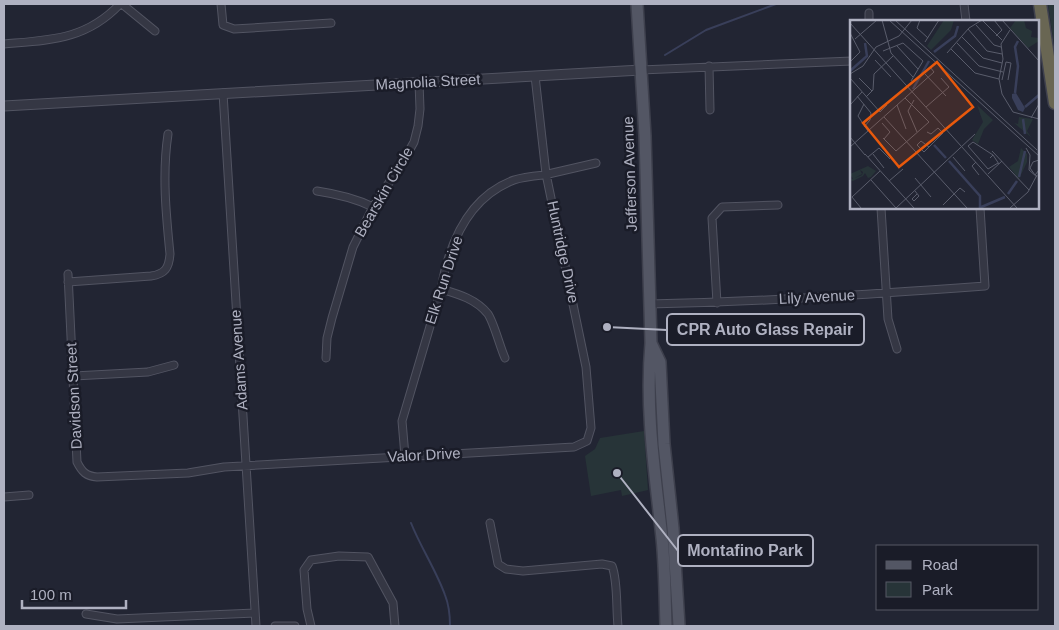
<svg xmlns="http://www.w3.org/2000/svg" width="1059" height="630" viewBox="0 0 1059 630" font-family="Arial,sans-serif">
<rect width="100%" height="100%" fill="#222533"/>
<path fill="#273438" d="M1048 4H1055V52Z
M644 431 648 490 622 496 621 490 591 496 585 456 595 449 600 438Z"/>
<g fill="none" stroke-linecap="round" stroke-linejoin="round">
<path stroke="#393f5a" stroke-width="2" d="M665 55 706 30 776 4
M411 523C421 548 436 570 445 595 449 605 450 616 450 626"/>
<defs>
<path id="minor" d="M122 4 155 31
M221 4 223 25 234 29 331 23
M964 4 966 21
M869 13V21
M4 44C50 40 86 40 120 4
M709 66 710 110
M641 70 852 61
M223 93 256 626
M317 191C337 194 355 198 373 207
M881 208 888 319 897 349
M68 274 77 462C82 472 86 476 97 477L188 473 224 467 574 447 587 441 591 428 586 367 546 174 535 76
M68 282 151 276C165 274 169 268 170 254 166 214 162 174 168 134
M441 289C458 294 476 299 488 314 494 323 500 347 505 358
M717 303 712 218 722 207 778 205
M649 304C761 302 873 294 985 286L980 208
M326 358 327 338 332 318 353 247 373 207 404 160 414 142 418 126 420 109 419 82
M74 376 148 372 174 365
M405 456 402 421 441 289C449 244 468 197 514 180 523 177 534 176 544 175 561 171 579 167 596 163
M4 497 29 495
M490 523 498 564 506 569 523 571 602 564 612 566C618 581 616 608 618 626
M86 614 117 619 255 613
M275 626H295
M311 626 307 609 304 570 311 560 339 556 368 557 393 603 395 626"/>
<path id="tertiary" d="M4 106 641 70"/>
<path id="primary" d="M637 4 645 136 651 343C645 409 655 473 662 538 665 567 665 597 666 626
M651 343 660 362 664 444 673 528 679 626"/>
<path id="motorway" d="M1040 4 1055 103"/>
</defs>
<use href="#minor" stroke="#525462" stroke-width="9"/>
<use href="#tertiary" stroke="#525462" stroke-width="11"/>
<use href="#primary" stroke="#3e404d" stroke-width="14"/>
<use href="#motorway" stroke="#3f414e" stroke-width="15"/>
<use href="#minor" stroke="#353744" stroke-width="7"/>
<use href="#tertiary" stroke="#353744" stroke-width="9"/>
<use href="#primary" stroke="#535664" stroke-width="11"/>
<use href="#motorway" stroke="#696653" stroke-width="12"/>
</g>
<g text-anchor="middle" stroke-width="5" stroke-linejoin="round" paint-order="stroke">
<g font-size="15" fill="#afb1c1" stroke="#1a1c28">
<text transform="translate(428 82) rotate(-3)" y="5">Magnolia Street</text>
<text transform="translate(630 174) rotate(-92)" y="5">Jefferson Avenue</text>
<text transform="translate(384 192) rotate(-60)" y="5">Bearskin Circle</text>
<text transform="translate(563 252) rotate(78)" y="5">Huntridge Drive</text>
<text transform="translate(444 280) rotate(-72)" y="5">Elk Run Drive</text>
<text transform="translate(817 297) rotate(-3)" y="5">Lily Avenue</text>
<text transform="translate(239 360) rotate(-94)" y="5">Adams Avenue</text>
<text transform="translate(74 396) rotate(-93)" y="5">Davidson Street</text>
<text transform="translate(424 455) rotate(-3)" y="5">Valor Drive</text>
</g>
</g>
<g transform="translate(850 20)">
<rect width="189" height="189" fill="#222533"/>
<path d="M94 0H104L101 10 81 30 77 26ZM166 0H174L176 8 182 11 181 17 189 18V21L178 28 160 8ZM127 85 143 100 134 109 128 124 122 120 133 102ZM169 97 183 99 177 111 181 117 164 103 168 104ZM171 128 177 134V142L169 159 159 147 168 141ZM18 146 26 151 21 157 18 158 15 153 13 156 3 161 0 160 12 155 13 152 10 150 12 154 3 159 0 154Z" fill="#273438"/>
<path d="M166 73 175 88 173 92 168 90 162 78V74Z" fill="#393f5a"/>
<path fill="none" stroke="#393f5a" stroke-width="2.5" d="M84 32 105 16 108 6M0 51 17 36 15 23M63 69 79 41M165 73 168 46 165 27 168 21M175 87 189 75M173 99 175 114M84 125 96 138M99 141 130 176V188M169 157 175 131M158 174 167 161M129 188 155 177"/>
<path fill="none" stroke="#5a5d6c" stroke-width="1" d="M32 0 41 33 63 57M39 0 189 136M45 0 187 130M70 0 67 8 78 18M132 0 152 20M144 0 152 10 146 16M152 0 189 41M0 3 167 188M126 5 144 25 151 27M118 9 137 31 152 34M160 10 151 24 153 39 149 59 152 74 163 92 189 99M0 13 10 32 0 42M112 17 133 38 152 43M5 19 27 0M75 22 89 0M107 23 129 46 153 52M47 26 68 49M101 29 125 53 149 59M33 31 53 23 73 41 61 61M97 33 119 8 132 0M25 40 41 57M156 42 161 43 158 60M0 54 13 46 26 27 49 16 62 0M75 54 96 76M0 58 30 92 37 85M9 58 22 71M152 60 156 42M7 76 21 93 20 100 14 107M16 77 23 70 24 54 43 36M64 80 58 91 67 112M14 84 8 96 18 111M0 85 12 72M47 85 56 109M76 87 99 67 91 58M34 97 117 188M181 98 189 84M32 103 40 112 34 119M77 112 81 114 88 108 93 113 74 132 67 125 71 121 79 127M0 117 15 135M33 118 46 131 79 102 55 78M0 127 84 52 80 47M176 128 180 135 179 150 187 157M142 131 179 170M15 134 64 188M23 134 34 148M143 135 123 122 118 126 138 149 148 143M18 137 29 128 40 139M103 137 115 151M140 138 143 135 149 144M189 140 183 142 180 148 185 155 189 150M126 142 122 146 129 155M138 154 152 141M65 158 81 177M21 160 46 188M39 161 53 149M65 171 69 176 64 181 62 179 67 174M93 185 110 168 115 172M11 188 2 177 30 151M46 188 125 114M160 188 178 172 187 155"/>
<path fill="#e8590c" fill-opacity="0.15" stroke="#e8590c" stroke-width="2.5" d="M87 42 123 87 49 147 13 103Z"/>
<rect width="189" height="189" fill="none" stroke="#afb1c1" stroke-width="2.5"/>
</g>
<path fill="none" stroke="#afb1c1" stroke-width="2" d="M607 327L667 330M617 473L678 551"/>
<g fill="#afb1c1" stroke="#1a1c28" stroke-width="2">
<circle cx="607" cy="327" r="5"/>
<circle cx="617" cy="473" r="5"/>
</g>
<g fill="#1a1c28" stroke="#afb1c1" stroke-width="2">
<rect x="667" y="314" width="197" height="31" rx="5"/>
<rect x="678" y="535" width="135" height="31" rx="5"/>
</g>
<g font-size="16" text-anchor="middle" font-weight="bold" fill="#afb1c1">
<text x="765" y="335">CPR Auto Glass Repair</text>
<text x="745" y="556">Montafino Park</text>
</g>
<rect width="1059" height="630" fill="none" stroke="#afb1c1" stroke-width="10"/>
<rect x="876" y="545" width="162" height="65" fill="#1a1c28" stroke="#565865"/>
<rect x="886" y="561" width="25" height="8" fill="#535664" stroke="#565865"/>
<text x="922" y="570" font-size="15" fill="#afb1c1">Road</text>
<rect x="886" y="582" width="25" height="15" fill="#273438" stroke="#565865"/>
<text x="922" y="595" font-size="15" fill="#afb1c1">Park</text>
<path d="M22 600v8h104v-8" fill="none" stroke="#afb1c1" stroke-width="2.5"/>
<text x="30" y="600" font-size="15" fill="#afb1c1" stroke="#1a1c28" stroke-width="4" paint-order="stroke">100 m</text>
</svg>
